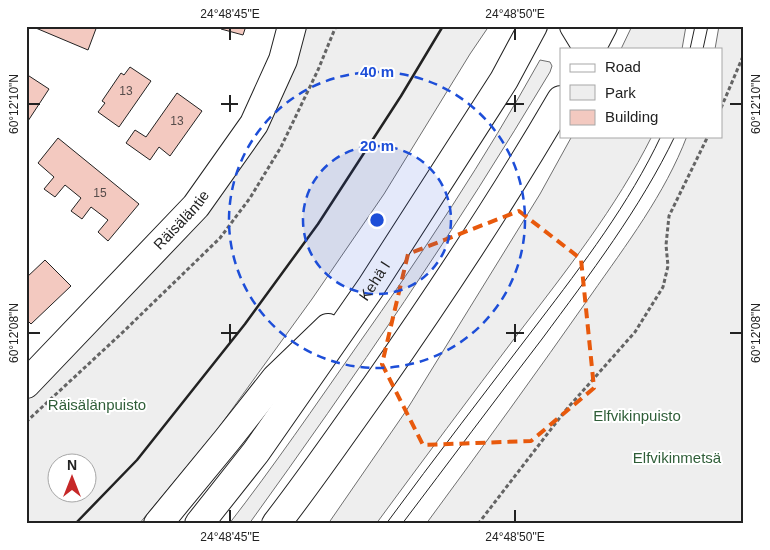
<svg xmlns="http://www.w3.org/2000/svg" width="770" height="550" viewBox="0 0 770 550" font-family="Arial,sans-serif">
<rect width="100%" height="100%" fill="#fff"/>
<path fill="#eee" stroke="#6f6f6f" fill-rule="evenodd" d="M305 26H489L470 54 384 194 312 299 217 430 139 524H26V394L103 319 303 34ZM58 462H88V492H58Z
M632 26H686L682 49H621Z
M719 26H744V524H426C482 448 537 372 591 295 626 245 665 194 687 136H721V49H715Z
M540 60 550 62 552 66 550 72C457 228 355 377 249 524H229C274 466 315 406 357 346 422 254 485 159 540 60Z
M572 136H652C616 208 566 271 517 335 470 397 423 460 376 524H328L406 411 540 194Z"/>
<path fill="#f3c9c0" stroke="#222" d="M31 26H97L88 50Z
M222 26H246L243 35 221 29Z
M130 67 151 81 119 127 98 112 105 103 102 101 121 73 124 75Z
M26 74 49 89 26 124Z
M177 93 202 111 170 156 159 147 150 160 126 143 135 130 146 137Z
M58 138 139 204 108 241 98 232 108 220 91 207 82 219 71 211 81 198 65 185 55 197 44 189 54 177 38 163Z
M45 260 71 286 31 324 26 319V278Z"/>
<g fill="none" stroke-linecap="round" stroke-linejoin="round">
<defs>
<g id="minor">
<path d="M574 26 588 49"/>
<path id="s1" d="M26 384 196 206 254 124 283 60 292 26"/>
</g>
<g id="highway">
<path d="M591 49 603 26"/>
<path d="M158 524 227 440 276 378 328 328"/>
<path id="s2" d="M199 524 256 452 371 287 504 80 533 26"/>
<path d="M276 524C311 479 343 432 376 386 441 293 504 198 561 100"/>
</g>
</defs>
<use href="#minor" stroke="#222" stroke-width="30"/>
<use href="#highway" stroke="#222" stroke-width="30"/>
<path stroke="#646464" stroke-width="3" stroke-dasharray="4 2.5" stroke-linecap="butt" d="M721 108 744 54
M26 422 123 332 220 238 250 198 281 147 318 70 336 26
M478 524 565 411 635 332 663 287 668 266 666 245 669 216 708 136"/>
<use href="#minor" stroke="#fff" stroke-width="28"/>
<use href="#highway" stroke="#fff" stroke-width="28"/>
<path stroke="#222" stroke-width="1" d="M690 49 695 26
M703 49 708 26
M386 524C436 456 487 390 538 323 583 264 629 204 661 136
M402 524C449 462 495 400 542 339 590 274 640 209 675 136"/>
<path stroke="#222" stroke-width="2.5" d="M75 524 137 460 245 324 318 224 401 96 443 26"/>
</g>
<path fill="none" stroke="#e8590c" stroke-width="4" stroke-dasharray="10 6" stroke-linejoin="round" d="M519 211 581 259 594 388 531 441 423 445 382 364 408 254Z"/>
<path fill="none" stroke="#222" stroke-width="2" d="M230 28V40M515 28V40M230 95V112M515 95V112M28 104H40M221 104H238M506 104H524M730 104H742M230 324V342M515 324V342M28 333H40M221 333H238M506 333H524M730 333H742M230 510V522M515 510V522"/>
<circle cx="377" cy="220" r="74" fill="#1d4ed8" fill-opacity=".12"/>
<g fill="none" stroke="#1d4ed8" stroke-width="2.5" stroke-dasharray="9 6">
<circle cx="377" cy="220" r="74"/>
<circle cx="377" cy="220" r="148"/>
</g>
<g text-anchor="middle" stroke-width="4" stroke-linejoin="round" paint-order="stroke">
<g font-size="12" fill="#564c4a">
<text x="126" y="95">13</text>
<text x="177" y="125">13</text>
<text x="100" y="197">15</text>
</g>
<g font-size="15" fill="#222" stroke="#fff">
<text dy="5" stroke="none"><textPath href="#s1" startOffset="226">Räisäläntie</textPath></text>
<text dy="5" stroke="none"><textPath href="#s2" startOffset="300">Kehä I</textPath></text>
</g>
<g font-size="15" fill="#2f5e38" stroke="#fff">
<text x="97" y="410">Räisälänpuisto</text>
<text x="637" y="421">Elfvikinpuisto</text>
<text x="677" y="463">Elfvikinmetsä</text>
</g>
</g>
<circle cx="377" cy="220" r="8" fill="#1d4ed8" stroke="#fff" stroke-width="2.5"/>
<g font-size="15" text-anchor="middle" font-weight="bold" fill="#1d4ed8" stroke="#fff" stroke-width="4" stroke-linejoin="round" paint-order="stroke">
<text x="377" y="77">40 m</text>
<text x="377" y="151">20 m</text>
</g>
<rect width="770" height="550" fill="none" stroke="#ffffff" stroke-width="55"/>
<rect x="560" y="48" width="162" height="90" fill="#ffffff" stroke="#a7a7a7"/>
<rect x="570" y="64" width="25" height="8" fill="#ffffff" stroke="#a7a7a7"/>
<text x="605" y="72" font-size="15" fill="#222222">Road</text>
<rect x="570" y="85" width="25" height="15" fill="#eeeeee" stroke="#a7a7a7"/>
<text x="605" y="98" font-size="15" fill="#222222">Park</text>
<rect x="570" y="110" width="25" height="15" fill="#f3c9c0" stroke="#a7a7a7"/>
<text x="605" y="122" font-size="15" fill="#222222">Building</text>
<g transform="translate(72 478)"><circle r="24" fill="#ffffff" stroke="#a7a7a7"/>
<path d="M0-4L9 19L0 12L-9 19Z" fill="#c62828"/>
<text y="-8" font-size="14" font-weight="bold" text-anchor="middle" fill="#222222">N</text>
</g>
<rect x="28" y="28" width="714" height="494" fill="none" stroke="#222" stroke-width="2"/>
<g font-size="12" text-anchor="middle" fill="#222">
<text x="230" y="18">24°48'45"E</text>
<text x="515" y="18">24°48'50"E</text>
<text transform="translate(14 104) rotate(-90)" y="4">60°12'10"N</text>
<text transform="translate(756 104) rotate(-90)" y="4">60°12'10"N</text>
<text transform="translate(14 333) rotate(-90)" y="4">60°12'08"N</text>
<text transform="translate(756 333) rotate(-90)" y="4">60°12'08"N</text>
<text x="230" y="541">24°48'45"E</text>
<text x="515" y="541">24°48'50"E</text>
</g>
</svg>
